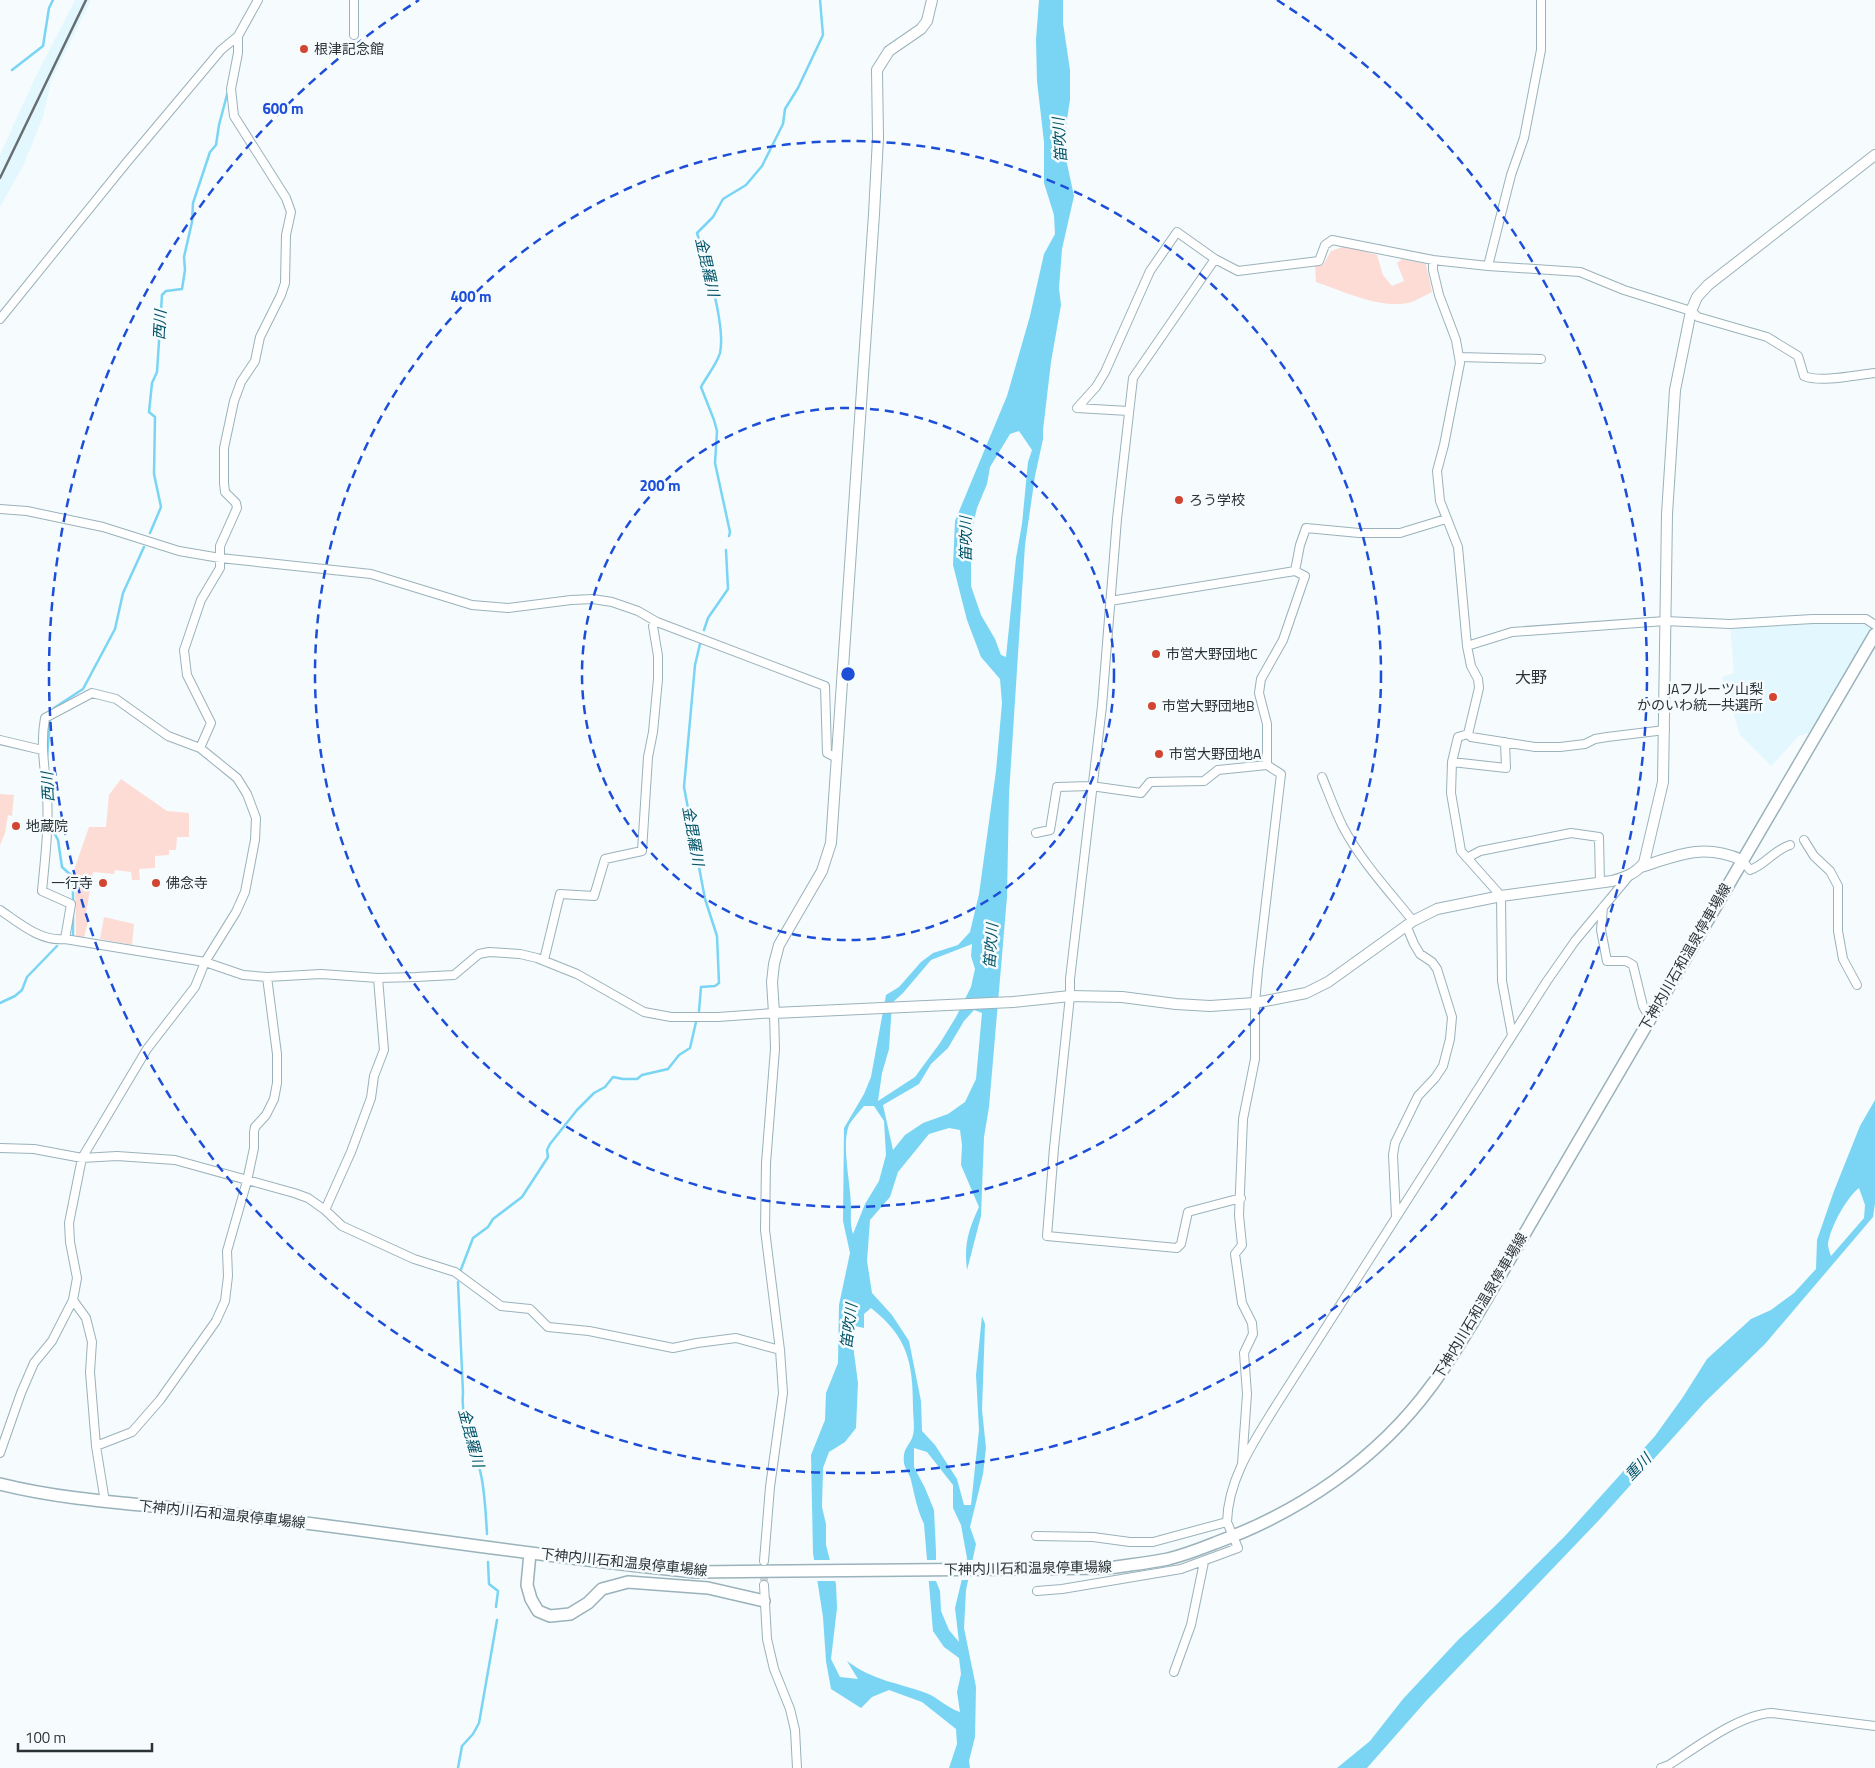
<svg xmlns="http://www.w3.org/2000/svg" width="1875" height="1768" viewBox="0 0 1875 1768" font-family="'Titillium Web','Noto Sans JP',sans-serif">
<rect width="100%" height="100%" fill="#f6fbfd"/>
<path fill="#e3f7fe" d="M75 0H91L51 81 43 117 24 164 0 207V155L35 78Z
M1866 619 1875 625V634L1817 731 1799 736 1771 766 1740 735 1722 677 1734 673 1730 624Z"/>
<path fill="#fddcd6" d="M1345 246 1377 255 1383 275 1392 286 1404 281 1397 263 1402 259 1426 264 1432 292C1426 295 1420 298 1414 301 1386 312 1343 291 1316 282L1315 265H1323L1331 251Z
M121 779 167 811 189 813V837H177L176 850H169V855L155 856V868L139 869 140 880H132L131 872 115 870 114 874 93 872 85 919 88 921 84 938 76 936 75 876 73 873 89 827H106L109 795Z
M0 794 14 795 12 816 8 815 5 833 0 845Z
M104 917 134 924 132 945 100 939Z"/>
<path fill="#79d5f3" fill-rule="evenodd" d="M1039 0H1063V23L1070 70V100L1063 145 1074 196 1062 249 1059 288 1061 305 1051 362 1043 430V439L1035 476 1025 545 1009 794 1007 897 989 1107 984 1137 981 1216 967 1270C964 1244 968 1231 979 1207L961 1165 962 1145 960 1130 949 1128 929 1134 898 1172 890 1197 870 1220 867 1261 872 1293 892 1315 909 1341 921 1401 922 1431 935 1445 957 1479 964 1505H971L979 1430 976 1375 982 1316 985 1324 982 1410 986 1448 983 1474 970 1527 976 1544 966 1590 964 1628 976 1687 975 1737 969 1761 970 1768H949L957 1744 956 1729 922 1702 889 1690 872 1697 861 1708 831 1689 826 1661 823 1617 813 1553 811 1455 825 1420 826 1393 838 1363 839 1305 850 1253 843 1221 844 1128 864 1094 871 1077 886 995 899 987 921 962 933 953 958 945 970 932 979 894 996 771 1002 703 1000 679 981 657 967 620 953 565 955 521 1007 396 1030 316 1044 254 1055 234 1054 215 1044 183V142L1037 81 1036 40ZM1019 431 1032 450 1028 462 1022 524 1016 558 1006 657 1001 655 995 639 981 615 971 586V533L977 508 987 484 990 467 1010 434ZM972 944 971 956 975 969 971 987 956 1017 940 1043 915 1077 878 1101 882 1073 889 1049 892 1003 903 993 931 960ZM974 1010 982 1013 976 1079 965 1102 948 1114 923 1123 905 1135 893 1150 883 1105 919 1084 931 1064 948 1048 964 1021ZM864 1106H874L884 1121 886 1155 879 1181 865 1204 853 1234C850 1225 851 1217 851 1207 851 1185 841 1145 849 1125 853 1118 859 1112 864 1106ZM871 1308C908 1337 913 1363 913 1408 913 1416 915 1427 913 1435 911 1445 902 1447 904 1463 905 1469 910 1475 911 1480 915 1497 917 1509 924 1524L933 1631 944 1647 959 1658 961 1674 957 1692 960 1712C947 1708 939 1698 926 1693 896 1682 874 1681 847 1661L858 1679 840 1677 831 1659 837 1608 836 1584 826 1545V1524L822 1507 823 1468 829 1452 845 1442 856 1428 858 1383 852 1338 855 1326 864 1328V1314ZM914 1448 927 1452 953 1485V1508L961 1525 967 1558 955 1608 959 1642 949 1630 941 1611 940 1591 936 1581V1551L934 1510 925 1488 914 1467Z
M1875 1100V1203L1873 1217 1765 1344 1705 1402 1600 1519 1426 1701 1367 1768H1337L1370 1741 1403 1699 1459 1639 1494 1607 1565 1536 1655 1436 1683 1397 1707 1359 1751 1319 1771 1310 1794 1293 1816 1269 1817 1240 1834 1191 1860 1126ZM1859 1188 1865 1205 1864 1218 1831 1256C1830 1253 1828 1248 1828 1244 1830 1228 1846 1198 1859 1188Z"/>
<path fill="#f6fbfd" d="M812 1560H833L838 1581H815Z
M924 1560H939V1581H926Z
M964 1560H975L971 1580H959Z"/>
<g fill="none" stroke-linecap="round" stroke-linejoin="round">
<path stroke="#79d5f3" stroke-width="2.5" d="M12 70 43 46 49 8 53 0
M150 533 161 507 154 474 155 417 149 412 152 383 157 372 162 295 166 291 182 289 185 270 184 257 192 222 193 203 210 152 216 145 219 125 228 91
M729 536 730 532 715 463 717 431 714 420 701 387C706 377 717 364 720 353 726 326 706 261 697 233L713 217 723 199 746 185 762 166 783 124 785 109 798 88 823 35 820 0
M704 630 708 618 728 589 726 550
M54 708 83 689 115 629 123 593 144 547
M47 757 50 721
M50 825 58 840 62 867 73 877V902
M73 910V936
M0 1003 15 996 22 990 27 977 57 946
M699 1011 701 987 715 986 719 983 717 936 705 899 684 787 695 665 700 644
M460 1272 473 1238 488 1227 493 1219 522 1197 548 1157 547 1150 550 1144 577 1110 594 1093 605 1087 613 1077 623 1079H637L642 1075 668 1069 679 1055 690 1048 696 1022
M458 1282 463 1393C460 1427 477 1448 482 1480 485 1497 486 1516 487 1534
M488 1562 489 1584 498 1591 496 1607
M458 1768 462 1746 473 1734 479 1723 497 1620"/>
<path stroke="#cdd3d5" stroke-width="8" stroke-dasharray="8 4" stroke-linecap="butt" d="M764 1561V1585"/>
<defs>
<path id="minor" d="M354 0V35
M1215 259 1133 378 1117 519 1102 706 1070 979V996L1054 1148 1047 1236 1177 1248 1181 1244 1188 1212 1241 1198
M1433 260V270L1439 295 1456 340 1460 363 1444 445 1437 471 1440 501 1458 547 1467 646 1471 666 1478 679 1479 688 1468 734 1458 737 1452 762 1451 793 1461 851 1501 896 1502 981 1512 1035
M1488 266 1511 175 1524 138 1541 50V0
M0 319 127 162 221 50 238 36 258 0
M1459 357 1541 359
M1077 408 1096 387 1105 372 1150 271 1177 232 1215 259 1238 271 1319 261 1325 245 1332 240 1433 260 1488 266 1580 272 1624 290 1691 311 1698 317 1767 337 1798 356 1804 376C1820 383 1856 375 1875 373
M1077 408 1128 411
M0 509 27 511 103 527 179 551 220 558 371 574 472 605 508 608 571 600 593 599 612 602 638 611 657 622 825 686 827 753 837 758
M1110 601 1295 571
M1467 646 1512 632 1665 621 1730 624 1813 619H1866L1875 625
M1468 734 1471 737 1535 747H1560L1585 744 1595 739 1607 737 1665 730
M0 740 42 750
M200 748 211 723 187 675 184 650 201 600 220 568V546L237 508 236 503 225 492 224 483V448L234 401 241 382 255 361 260 337 281 295 285 283 286 235 291 212 286 198 234 116 231 89 238 53V36
M1452 762 1506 768 1505 742
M1322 777C1329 794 1335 811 1343 827 1361 861 1389 891 1413 921
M1036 833 1050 830 1057 787 1091 786 1141 793 1150 782 1204 781 1218 770 1267 765
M1804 840 1814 856 1830 871 1838 886V931L1843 959 1857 985
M1467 858 1480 851 1571 833 1599 837 1600 883
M1742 860 1750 870C1765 865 1774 850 1790 845
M1603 907 1601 930 1607 961H1626L1633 965 1643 1006 1649 1017
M0 910C19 923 41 942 65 939L205 962 243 975 267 977 321 974 378 978 416 977 454 975 479 954 489 952 520 954 537 958 577 974 644 1012 671 1017H718L774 1013 775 1049 766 1163 765 1230 780 1350 783 1393 770 1487 764 1561
M544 960 560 894 594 896 605 859 642 851 648 757 653 732 658 679V656L653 626 657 622
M0 1148 34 1149 82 1158 117 1156 175 1160 294 1193 308 1198 325 1210 342 1226 414 1259 455 1272 501 1306 530 1309 548 1327 589 1331 673 1348 697 1343 736 1338 780 1350
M325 1210 351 1152 371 1098 374 1076 384 1050 378 978
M1396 1217 1393 1155 1395 1143 1418 1096 1435 1078 1443 1066 1450 1039 1452 1017 1437 969 1432 962 1420 954 1414 944 1406 925
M73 1300 86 1318 92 1342 90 1372 96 1446
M0 1453 21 1393 34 1363 52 1341 73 1300 77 1278 70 1242 69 1223 82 1158 147 1049 195 987 205 962 236 912 245 892 255 840 256 818 247 794 237 778 200 748 168 736 116 699 92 693 45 718C40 746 45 767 47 795 49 827 45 859 42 891L71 904 65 939
M1242 1464 1247 1394 1244 1353 1253 1334 1252 1323 1242 1303 1235 1254 1242 1245 1239 1215 1243 1119 1255 1059V1003L1258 970 1281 774 1267 765V724L1259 693 1261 679 1283 640 1305 576 1295 571 1300 545 1306 528 1359 533H1400L1446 519
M105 1502 96 1446 132 1432 160 1400 216 1321 225 1301 228 1276 227 1251 247 1181 254 1148V1132L255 1127 266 1115 274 1099 277 1083V1054L267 977
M1227 1522C1228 1478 1255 1440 1277 1404L1547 981 1575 941 1629 876
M1036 1536 1093 1537 1130 1542H1153L1227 1522 1238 1548 1181 1569 1062 1589 1037 1591
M764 1585 767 1639 774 1669 790 1709 795 1730 797 1768
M1174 1672 1191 1625 1204 1562
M1661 1768 1669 1765C1697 1747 1740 1714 1772 1713L1875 1726"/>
<path id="tertiary" d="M932 0 927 21 921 29 889 51 877 70 878 138 874 214 831 843 822 871 779 945 774 964 772 982 774 1013 1013 1002 1070 996 1122 997 1176 1004 1210 1006 1255 1003 1306 993 1328 982 1413 921 1437 909 1501 896 1612 881C1626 877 1635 874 1644 863L1663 782 1667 514 1675 390 1691 311 1697 297 1708 285 1875 155
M1641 867C1678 855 1703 843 1742 860"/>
<path id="secondary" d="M0 1484C60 1499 123 1503 184 1509 217 1512 249 1516 282 1520 420 1537 557 1559 696 1572L1109 1568C1128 1565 1149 1563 1168 1559 1184 1555 1200 1549 1215 1543 1300 1512 1378 1459 1432 1385 1447 1365 1460 1343 1473 1322L1875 634
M530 1553 527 1585 531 1599 538 1611 550 1616 570 1614 588 1603 602 1589 628 1582 708 1588 764 1601"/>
</defs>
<use href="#minor" stroke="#9ab2bb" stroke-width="10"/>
<use href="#tertiary" stroke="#9ab2bb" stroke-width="12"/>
<use href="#secondary" stroke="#9ab2bb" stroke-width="14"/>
<use href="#minor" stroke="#fff" stroke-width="8"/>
<use href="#tertiary" stroke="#fff" stroke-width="10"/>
<use href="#secondary" stroke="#fff" stroke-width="11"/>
<path stroke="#666e71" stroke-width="2.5" d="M0 178 86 0"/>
</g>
<g fill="none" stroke="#1d4ed8" stroke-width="2.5" stroke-dasharray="9 6">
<circle cx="848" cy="674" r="266"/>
<circle cx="848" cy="674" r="533"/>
<path d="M1277 0A799 799 0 1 1 419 0"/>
</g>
<g fill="#d24533" stroke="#f6fbfd" stroke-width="2">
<circle cx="304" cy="49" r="5"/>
<circle cx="1179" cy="500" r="5"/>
<circle cx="1156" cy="654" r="5"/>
<circle cx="1773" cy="697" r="5"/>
<circle cx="1152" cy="706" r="5"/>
<circle cx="1159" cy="754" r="5"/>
<circle cx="16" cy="826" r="5"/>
<circle cx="103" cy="883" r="5"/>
<circle cx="156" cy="883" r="5"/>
</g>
<g text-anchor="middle" stroke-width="5" stroke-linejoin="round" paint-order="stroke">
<g font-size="14" fill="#293336" stroke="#f6fbfd" text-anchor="start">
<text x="314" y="54">根津記念館</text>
<text x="1189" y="505">ろう学校</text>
<text x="1166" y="659">市営大野団地C</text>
<text x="1763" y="694" text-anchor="end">JAフルーツ山梨<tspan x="1763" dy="16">かのいわ統一共選所</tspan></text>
<text x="1162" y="711">市営大野団地B</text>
<text x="1169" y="759">市営大野団地A</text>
<text x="26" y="831">地蔵院</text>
<text x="93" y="888" text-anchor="end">一行寺</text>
<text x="166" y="888">佛念寺</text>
</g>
<g font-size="14" fill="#293336" stroke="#f6fbfd">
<text transform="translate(1685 957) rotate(-60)" y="5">下神内川石和温泉停車場線</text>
<text transform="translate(1480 1306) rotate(-59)" y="5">下神内川石和温泉停車場線</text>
<text transform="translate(222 1514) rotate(6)" y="5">下神内川石和温泉停車場線</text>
<text transform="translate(624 1562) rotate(6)" y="5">下神内川石和温泉停車場線</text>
<text transform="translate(1028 1568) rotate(-1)" y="5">下神内川石和温泉停車場線</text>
</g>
<g font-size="15" font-style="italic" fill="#005367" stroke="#f6fbfd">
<text transform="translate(1060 140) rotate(-94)" y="5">笛吹川</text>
<text transform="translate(707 267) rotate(77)" y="5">金毘羅川</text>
<text transform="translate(160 325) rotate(-87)" y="5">西川</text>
<text transform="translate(966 539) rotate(-90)" y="5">笛吹川</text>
<text transform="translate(48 787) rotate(-93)" y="5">西川</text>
<text transform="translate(693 836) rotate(80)" y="5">金毘羅川</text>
<text transform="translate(991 946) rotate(-86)" y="5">笛吹川</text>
<text transform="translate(849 1326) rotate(-83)" y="5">笛吹川</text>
<text transform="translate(471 1438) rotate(75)" y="5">金毘羅川</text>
<text transform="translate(1638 1467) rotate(-46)" y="5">重川</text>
</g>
<g font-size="16" fill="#293336" stroke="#f6fbfd">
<text x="1531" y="683">大野</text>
</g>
</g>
<circle cx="848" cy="674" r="8" fill="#1d4ed8" stroke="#f6fbfd" stroke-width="2.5"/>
<g font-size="15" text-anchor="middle" font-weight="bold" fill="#1d4ed8" stroke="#f6fbfd" stroke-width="5" stroke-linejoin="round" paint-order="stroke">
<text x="283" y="114">600 m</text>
<text x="471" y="302">400 m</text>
<text x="660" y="491">200 m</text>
</g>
<path d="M18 1743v8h134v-8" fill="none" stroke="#293336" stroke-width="2.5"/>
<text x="25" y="1743" font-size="15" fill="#293336" stroke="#f6fbfd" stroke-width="4" paint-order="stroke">100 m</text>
</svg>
